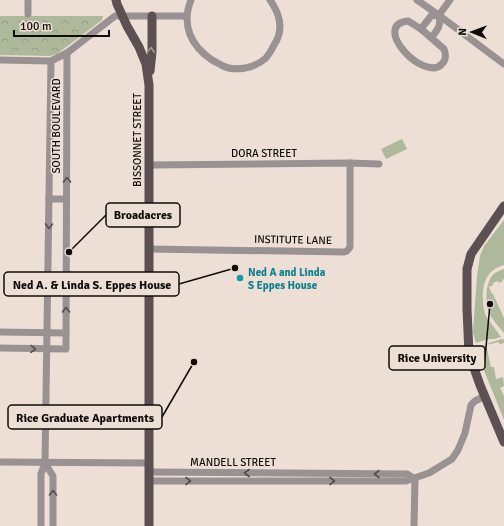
<svg xmlns="http://www.w3.org/2000/svg" width="504" height="526" font-family="Signika,sans-serif">
<defs>
<pattern id="park-crowns" width="20" height="18" patternUnits="userSpaceOnUse"><rect width="20" height="18" fill="#aeb89a"/><path d="M2 6a3 3 0 1 1 6 0M12 15a3 3 0 1 1 6 0" fill="none" stroke="#959d83"/></pattern>
</defs>
<rect width="100%" height="100%" fill="#edded6"/>
<g fill="#aeb89a">
<polygon points="402,139 407,149 386,159 381,149"/>
<path d="M504,220V265C486,270 482,284 483,301C483,305 484,310 485,314C489,322 496,329 501,337L494,339H489L476,343L473,332L477,276L480,256L484,246Z"/>
<path d="M504,269V279L502,280L503,281L499,283L498,281L493,283V285L489,287L492,294H493L504,318V333C499,327 492,320 489,312C485,302 485,280 495,273C498,271 501,270 504,269Z"/>
<polygon points="502,339 504,340 504,343 499,344 499,342 486,345 491,367 494,367 496,379 503,377 504,386 500,388 504,396 504,420 479,358 477,348 492,342"/>
</g>
<polygon fill="url(#park-crowns)" points="0,16 103,16 102,20 57,54 50,56 0,55"/>
<g fill="none" stroke-linecap="round" stroke-linejoin="round">
<g stroke="#999192" stroke-width="7">
<path d="M191,0C181,25 191,46 212,60C216,62 219,64 223,66C236,72 255,68 266,58C269,54 272,50 274,45C284,30 280,14 270,0"/>
<path d="M417,0C447,20 475,43 504,64"/>
<polyline points="28,14 28,0"/>
<polyline points="439,15 450,0"/>
<path d="M408,21L421,29L444,49C446,54 446,60 442,64C424,83 370,25 408,21Z"/>
<polyline points="421,29 431,16 439,15"/>
<path d="M432,37C438,29 441,26 439,15"/>
<polyline points="0,60 51,61 67,53 115,16 186,16"/>
<polyline points="149,165 350,163 379,164"/>
<polyline points="49,199 66,199"/>
<polyline points="149,249 344,252 347,251 350,247 350,163"/>
<polyline points="0,332 66,333"/>
<polyline points="0,348 66,349 67,53"/>
<polyline points="0,462 149,463"/>
<polyline points="45,463 53,476 53,526"/>
<polyline points="149,472 407,474 415,479"/>
<polyline points="149,481 406,481 429,473 452,459 458,450 465,433 471,405 475,401 485,396"/>
<polyline points="41,526 41,474 45,463 51,61"/>
<polyline points="414,526 415,479"/>
</g>
<g stroke="#5d5052" stroke-width="9">
<polyline points="116,0 117,4 127,26 139,47 146,64 149,85 149,526"/>
<polyline points="150,71 152,52 152,16"/>
<polyline points="504,206 471,254 467,269 467,309 469,354 480,385 504,442"/>
</g>
</g>
<defs><path id="oneway-chevron" d="M-2-3.5L2.5 0L-2 3.5" fill="none" stroke-width="1.6" stroke-linecap="round" stroke-linejoin="round"/></defs>
<use stroke="#a59794" href="#oneway-chevron" transform="translate(151 50) rotate(-87)"/>
<g stroke="#544e4e">
<use href="#oneway-chevron" transform="translate(67 180) rotate(-90)"/>
<use href="#oneway-chevron" transform="translate(49 226) rotate(91)"/>
<use href="#oneway-chevron" transform="translate(66 310) rotate(-90)"/>
<use href="#oneway-chevron" transform="translate(33 349) rotate(1)"/>
<use href="#oneway-chevron" transform="translate(247 473) rotate(-180)"/>
<use href="#oneway-chevron" transform="translate(377 474) rotate(-180)"/>
<use href="#oneway-chevron" transform="translate(188 481)"/>
<use href="#oneway-chevron" transform="translate(332 481)"/>
<use href="#oneway-chevron" transform="translate(53 493) rotate(-90)"/>
</g>
<circle fill="#0f9aa8" stroke="#edded6" stroke-width="1.5" cx="240" cy="278" r="4"/>
<g text-anchor="middle" dominant-baseline="central" stroke-width="3" stroke-linejoin="round" paint-order="stroke">
<g font-size="11" fill="#100c09" stroke="#edded6">
<text transform="translate(56 126) rotate(-90)">SOUTH BOULEVARD</text>
<text transform="translate(137 140) rotate(-90)">BISSONNET STREET</text>
<text x="264" y="153">DORA STREET</text>
<text transform="translate(293 240) rotate(1)">INSTITUTE LANE</text>
<text x="233" y="462">MANDELL STREET</text>
</g>
<g font-size="11" font-weight="bold" fill="#0d838f" stroke="#edded6" text-anchor="start">
<text x="248" y="272">Ned A and Linda<tspan x="248" dy="13">S Eppes House</tspan></text>
</g>
</g>
<path fill="none" stroke="#100c09" stroke-width="1.5" d="M69 252L106 215M235 268L179 284M490 304L485 358M194 362L162 417"/>
<g fill="#100c09" stroke="#edded6" stroke-width="1.5">
<circle cx="69" cy="252" r="4"/>
<circle cx="235" cy="268" r="4"/>
<circle cx="490" cy="304" r="4"/>
<circle cx="194" cy="362" r="4"/>
</g>
<g fill="#edded6" stroke="#100c09" stroke-width="1.5">
<rect x="106" y="203" width="74" height="24" rx="4"/>
<rect x="4" y="272" width="175" height="24" rx="4"/>
<rect x="389" y="346" width="96" height="24" rx="4"/>
<rect x="8" y="405" width="154" height="24" rx="4"/>
</g>
<g font-size="12" text-anchor="middle" font-weight="bold" fill="#100c09">
<text x="143" y="219">Broadacres</text>
<text x="92" y="289">Ned A. &amp; Linda S. Eppes House</text>
<text x="437" y="362">Rice University</text>
<text x="85" y="422">Rice Graduate Apartments</text>
</g>
<g transform="translate(472 32) rotate(271)" stroke="#edded6" stroke-width="3" paint-order="stroke">
<path d="M0-3L7 15L0 10L-7 15Z" fill="#100c09"/>
<text y="-6" font-size="11" font-weight="bold" text-anchor="middle" fill="#100c09">N</text>
</g>
<path d="M14 30v6h95v-6" fill="none" stroke="#100c09" stroke-width="2"/>
<text x="20" y="30" font-size="12" fill="#100c09" stroke="#edded6" stroke-width="3" paint-order="stroke">100 m</text>
</svg>
